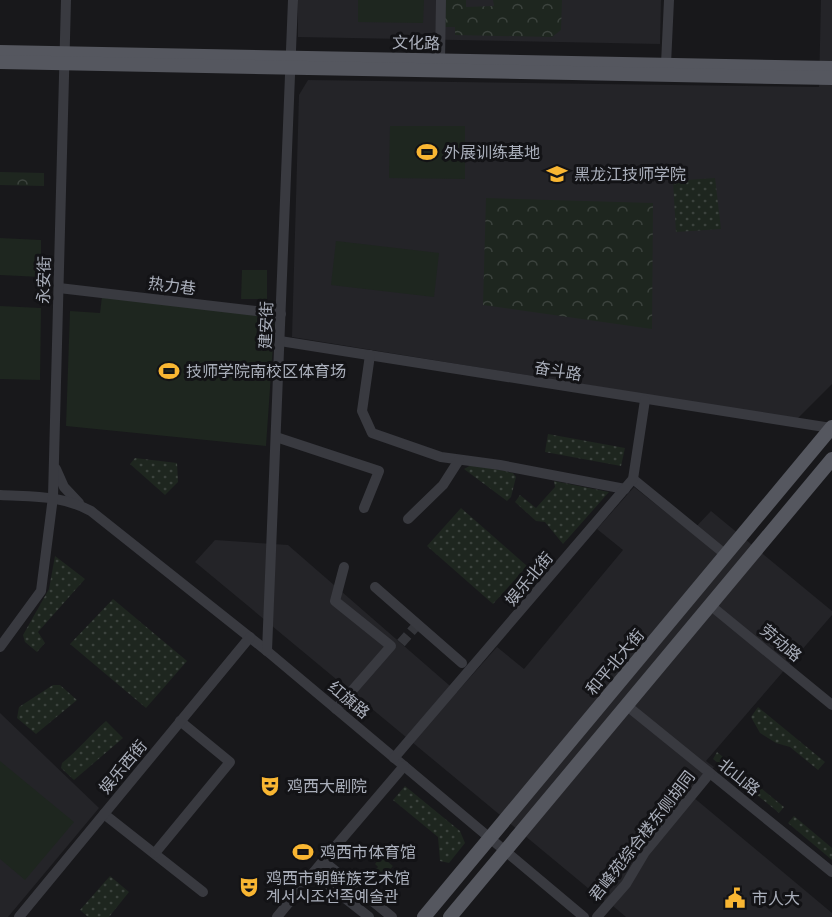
<svg xmlns="http://www.w3.org/2000/svg" width="832" height="917" font-family="Jost,'Noto Sans SC','Noto Sans KR',sans-serif">
<defs>
<pattern id="grass-dots" width="8" height="8" patternUnits="userSpaceOnUse" patternTransform="scale(1.5)"><rect width="8" height="8" fill="#1e261f"/><path d="M2 2h.1M6 6h.1" fill="none" stroke="#3c433e" stroke-width="1.8" stroke-linecap="round"/></pattern>
<pattern id="forest-crowns" width="20" height="18" patternUnits="userSpaceOnUse" patternTransform="scale(1.5)"><rect width="20" height="18" fill="#1e261f"/><path d="M2 6a3 3 0 1 1 6 0M12 15a3 3 0 1 1 6 0" fill="none" stroke="#3c433e"/></pattern>
</defs>
<rect width="100%" height="100%" fill="#18181b"/>
<g fill="#242428">
<polygon points="298,0 661,0 660,44 298,37"/>
<polygon points="821,0 832,0 832,384 797,419 292,337 299,95 308,80 819,87"/>
<polygon points="634,487 691,532 711,511 832,611 832,615 706,761 714,767 643,850 625,881 606,903 195,562 215,540 288,545 457,692 497,647 524,669 623,550 597,529"/>
<polygon points="0,713 99,808 8,917 0,917"/>
<polygon points="693,797 832,913 832,917 626,917 613,906 644,858"/>
</g>
<g fill="url(#grass-dots)">
<polygon points="715,178 721,229 676,232 673,181"/>
<polygon points="548,434 625,448 621,466 545,452"/>
<polygon points="135,458 177,463 178,482 165,495 130,464"/>
<polygon points="473,464 513,473 516,477 511,497 507,501 464,469"/>
<polygon points="554,481 609,492 563,544 545,522 536,521 515,502 520,495 536,508 555,487"/>
<polygon points="461,508 527,566 493,604 427,546"/>
<polygon points="55,556 85,579 38,632 45,643 37,652 25,642 23,635 49,589"/>
<polygon points="113,599 187,661 146,708 70,644"/>
<polygon points="53,685 60,685 77,700 36,734 17,718 19,707"/>
<polygon points="758,707 825,762 818,770 790,747 776,743 760,733 751,717"/>
<path d="M106,721L123,738L74,780L61,768L62,763C78,750 90,735 106,721Z"/>
<polygon points="717,752 784,807 779,813 713,759"/>
<polygon points="405,786 460,831 465,843 449,863 440,861 438,837 393,800"/>
<polygon points="794,816 832,848 832,860 788,823"/>
<polygon points="110,876 129,892 109,917 88,917 80,910"/>
</g>
<g fill="url(#forest-crowns)">
<polygon points="445,0 466,0 466,7 494,6 493,0 562,0 561,30 552,37 455,35 455,27 445,27"/>
<polygon points="0,172 44,173 44,186 0,185"/>
<polygon points="486,198 653,203 652,329 483,305"/>
</g>
<g fill="#1e261f">
<polygon points="358,0 424,0 423,23 358,22"/>
<polygon points="390,126 465,126 465,179 389,178"/>
<polygon points="0,238 41,240 41,277 0,275"/>
<polygon points="336,241 439,253 434,297 331,285"/>
<polygon points="242,270 267,270 267,299 241,299"/>
<polygon points="102,296 275,316 266,446 66,426 70,311 100,313"/>
<polygon points="0,306 41,308 40,380 0,379"/>
<polygon points="0,761 74,822 25,880 0,859"/>
<polygon points="381,856 393,866 373,889 365,882 378,867 375,864"/>
</g>
<g fill="none" stroke-linecap="round" stroke-linejoin="round">
<polyline stroke="#35363b" stroke-width="10" stroke-dasharray="10 5" stroke-linecap="butt" points="401,643 417,625"/>
<g stroke="#393a40" stroke-width="10">
<polyline points="440,60 441,0"/>
<polyline points="666,64 669,0"/>
<polyline points="59,288 281,314"/>
<polyline points="280,341 831,428"/>
<polyline points="370,355 362,411 372,433 441,457 500,465 625,489"/>
<polyline points="276,437 379,471 364,508"/>
<polyline points="56,469 64,487 79,503"/>
<polyline points="633,479 726,555"/>
<path d="M0,495C33,497 62,495 91,511L267,651L584,917"/>
<polyline points="408,519 443,485 459,460"/>
<polyline points="375,587 462,663"/>
<polyline points="710,605 832,705"/>
<polyline points="0,647 41,591 53,497 66,0"/>
<polyline points="267,651 293,0"/>
<polyline points="626,705 832,872"/>
<polyline points="336,709 391,646 335,601 344,567"/>
<polyline points="394,758 633,479 645,400"/>
<polyline points="104,814 203,892"/>
<polyline points="155,853 230,762 180,721"/>
<polyline points="313,873 369,917"/>
<polyline points="19,917 250,637"/>
<polyline points="277,917 323,861"/>
<polyline points="392,917 323,861 404,766"/>
<polyline points="597,917 626,884 645,852 710,773"/>
</g>
<g stroke="#55575f" stroke-width="14">
<polyline points="0,52 832,68"/>
<polyline points="0,62 832,78"/>
<polyline points="424,917 832,427"/>
<polyline points="450,917 832,459"/>
</g>
</g>
<defs>
<g id="stadium-bare" transform="scale(1.62)"><path d="M0-5a6.5 5 0 1 0 0 10a6.5 5 0 1 0 0-10ZM-3.5-1.8h7v3.6h-7Z" fill="#f9b632" stroke="#131316" stroke-width="2.5" paint-order="stroke"/></g>
<g id="university-bare" transform="scale(1.62)"><path d="M0-5L7-2L0 1L-7-2ZM-4 1L0 2.5L4 1V4Q0 6-4 4Z" fill="#f9b632" stroke="#131316" stroke-width="2.5" paint-order="stroke"/></g>
<g id="theatre-bare" transform="scale(1.62)"><path d="M-5-5.5Q0-4 5-5.5V0Q5 5 0 6Q-5 5-5 0ZM-3.3-2.5H-1v1.5H-3.3ZM1-2.5H3.3v1.5H1ZM-2.8 1Q0 5.5 2.8 1Z" fill="#f9b632" stroke="#131316" stroke-width="2.5" paint-order="stroke"/></g>
<g id="civic-bare" transform="scale(1.62)"><path d="M-.6-6.5H3V-4.5H.6V-3L4-1V1h2V6H-6V1h2V-1L-.6-3ZM-1.2 2.5V6h2.4V2.5Z" fill="#f9b632" stroke="#131316" stroke-width="2.5" paint-order="stroke"/></g>
</defs>
<g fill-rule="evenodd">
<use href="#stadium-bare" x="427" y="152"/>
<use href="#university-bare" x="557" y="174"/>
<use href="#stadium-bare" x="169" y="371"/>
<use href="#theatre-bare" x="270" y="786"/>
<use href="#stadium-bare" x="303" y="852"/>
<use href="#theatre-bare" x="249" y="887"/>
<use href="#civic-bare" x="735" y="898"/>
</g>
<g text-anchor="middle" dominant-baseline="central" stroke-width="6" stroke-linejoin="round" paint-order="stroke">
<g font-size="16" fill="#aaafbb" stroke="#131316">
<text transform="translate(416 43) rotate(1)">文化路</text>
<text transform="translate(44 280) rotate(-89)">永安街</text>
<text transform="translate(172 286) rotate(7)">热力巷</text>
<text transform="translate(266 325) rotate(-88)">建安街</text>
<text transform="translate(558 371) rotate(9)">奋斗路</text>
<text transform="translate(529 579) rotate(-50)">娱乐北街</text>
<text transform="translate(781 643) rotate(40)">劳动路</text>
<text transform="translate(615 662) rotate(-50)">和平北大街</text>
<text transform="translate(349 700) rotate(40)">红旗路</text>
<text transform="translate(123 767) rotate(-50)">娱乐西街</text>
<text transform="translate(739 777) rotate(39)">北山路</text>
<text transform="translate(642 836) rotate(-52)">君峰苑综合楼东侧胡同</text>
</g>
<g font-size="16" fill="#aaafbb" stroke="#131316" text-anchor="start">
<text x="444" y="152">外展训练基地</text>
<text x="574" y="174">黑龙江技师学院</text>
<text x="186" y="371">技师学院南校区体育场</text>
<text x="287" y="786">鸡西大剧院</text>
<text x="320" y="852">鸡西市体育馆</text>
<text x="266" y="878">鸡西市朝鲜族艺术馆<tspan x="266" dy="18">계서시조선족예술관</tspan></text>
<text x="752" y="898">市人大</text>
</g>
</g>
</svg>
